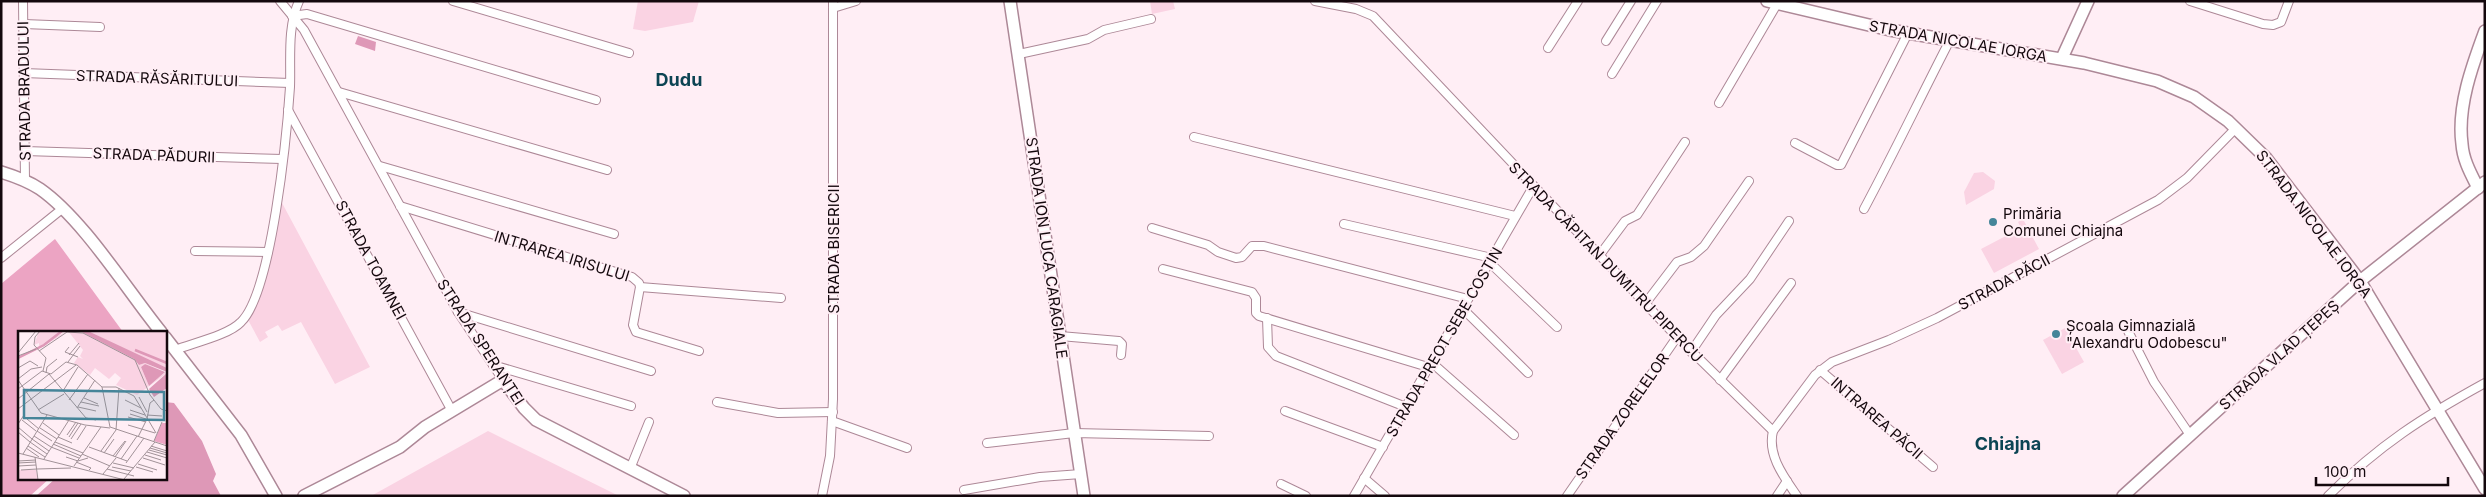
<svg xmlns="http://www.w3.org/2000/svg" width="2486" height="497" font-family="Inter,sans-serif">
<rect width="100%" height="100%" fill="#ffeef5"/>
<g fill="#fad3e3">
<polygon points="638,1 699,1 693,22 645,31 633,29"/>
<polygon points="1150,1 1173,1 1175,9 1152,14"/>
<polygon points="1983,172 1995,181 1994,189 1966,205 1964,192 1974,173"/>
<polygon points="281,201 370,367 335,384 301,322 282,331 278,325 265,332 268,337 260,342 247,318"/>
<polygon points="2023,219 2039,249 1994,273 1981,249 2021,228 2018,222"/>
<polygon points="2065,328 2084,362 2062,374 2043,340"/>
<polygon points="488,431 619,496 371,496"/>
</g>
<polygon fill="#eca4c3" points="55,239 123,332 19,332 19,478 50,478 30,496 1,496 1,284"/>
<g fill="#de98b7">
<polygon points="358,36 376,42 375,51 355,44"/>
<polygon points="165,402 174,403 202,441 216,474 213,481 221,496 36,496 56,478 165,478"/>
</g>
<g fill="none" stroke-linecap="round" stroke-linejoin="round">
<g stroke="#ad8897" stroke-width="10">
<g id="street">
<polyline points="23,1 25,181"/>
<polyline points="280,1 304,30 458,312 503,380"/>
<polyline points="453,1 629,53"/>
<polyline points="1315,1 1356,9 1373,16 1677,337 1773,431"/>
<polyline points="2190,1 2263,24 2273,25 2281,22 2289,1"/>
<polyline points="833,8 856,1"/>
<polyline points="292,16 307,14 596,100"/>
<polyline points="24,24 100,27"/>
<polyline points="1606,41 1631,1"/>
<polyline points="1548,48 1578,1"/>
<polyline points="1019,54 1088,39 1104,30 1151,19"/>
<polyline points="24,73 290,83"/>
<polyline points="1612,74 1657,1"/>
<polyline points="339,92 607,170"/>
<polyline points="1719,103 1777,4"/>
<polyline points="288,110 452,411"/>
<polyline points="1194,137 1515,216"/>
<polyline points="1795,143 1837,165 1841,165 1908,33"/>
<polyline points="25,151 282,159"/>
<polyline points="380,166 614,234"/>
<polyline points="400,206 632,277 639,283 640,287 633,325 636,332 699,351"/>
<path d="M1864,209C1894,153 1921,96 1950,40"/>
<polyline points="1344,224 1492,258"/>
<polyline points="1152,228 1208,245 1218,252 1236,258 1242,257 1252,246 1264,246 1468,299"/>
<polyline points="195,251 268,252"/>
<polyline points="1599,256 1625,221 1637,215 1685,142"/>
<polyline points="1,258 62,209"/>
<polyline points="1489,262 1557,327"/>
<polyline points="1163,269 1252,292 1256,298 1256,313 1259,316 1428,367"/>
<polyline points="640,287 781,298"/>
<polyline points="1645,304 1677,262 1691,257 1704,246 1749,181"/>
<polyline points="1462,308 1528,373"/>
<polyline points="458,312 651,371"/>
<polyline points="1267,318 1268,347 1276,356 1406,407"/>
<polyline points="2128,331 2154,382 2190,435"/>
<polyline points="1060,336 1119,341 1122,344 1121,355"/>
<path d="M175,350C193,343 229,335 241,322C272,292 287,133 290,87C291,59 287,27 299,1"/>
<polyline points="1691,352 1716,315 1750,279 1789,221"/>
<polyline points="1431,362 1514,435"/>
<polyline points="493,365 631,406"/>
<polyline points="1820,370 1933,467"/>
<polyline points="1720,380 1791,283"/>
<polyline points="717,402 778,413 833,412"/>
<polyline points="1285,411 1383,447"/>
<polyline points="832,421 907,448"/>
<polyline points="987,443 1074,433 1209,436"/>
<polyline points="630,469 649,422"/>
<polyline points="1364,478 1385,496"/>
<polyline points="1281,484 1306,496"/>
<polyline points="964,490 1040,477 1081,474"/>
<polyline points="822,496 830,456 833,399 833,1"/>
<polyline points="1354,496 1533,187"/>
<polyline points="1567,496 1677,337"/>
<polyline points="1777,496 1787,481"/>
<path d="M1797,496C1784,477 1767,455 1773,431L1815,375L1832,362L1889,340L1937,318L2158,200L2187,178L2236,128"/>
<path d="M2328,496C2379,445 2423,417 2485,383"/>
</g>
</g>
<g stroke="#ad8897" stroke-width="14">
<g id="secondary">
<polyline points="1010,1 1084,496"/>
<polyline points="1767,1 1890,30 2084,63 2157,81 2194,97 2228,121 2266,158 2360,281 2485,489"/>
<polyline points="2062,58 2088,1"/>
<path d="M1,172C14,176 28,181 40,189C83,219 127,290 161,332"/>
<path d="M2478,188C2471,174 2463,160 2462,144C2457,107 2472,66 2485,31"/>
<polyline points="165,337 241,435 276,496"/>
<polyline points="304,496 400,447 425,427 503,380 524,408 536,420 684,496"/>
<polyline points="2123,496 2360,281 2485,182"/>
</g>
</g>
<use href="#street" stroke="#fff" stroke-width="8"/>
<use href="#secondary" stroke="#fff" stroke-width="11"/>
</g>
<g fill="#458599" stroke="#ffeef5" stroke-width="2">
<circle cx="1993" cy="222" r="5"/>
<circle cx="2056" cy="334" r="5"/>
</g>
<g text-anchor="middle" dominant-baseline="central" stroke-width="4" stroke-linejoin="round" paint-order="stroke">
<g font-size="15" fill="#14080d" stroke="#ffeef5">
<text transform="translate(1958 41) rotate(10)">STRADA NICOLAE IORGA</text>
<text transform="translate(157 78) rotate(2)">STRADA RĂSĂRITULUI</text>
<text transform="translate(24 91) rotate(-91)">STRADA BRADULUI</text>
<text transform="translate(154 155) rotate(2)">STRADA PĂDURII</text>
<text transform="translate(2314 224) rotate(53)">STRADA NICOLAE IORGA</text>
<text transform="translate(1047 248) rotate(82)">STRADA ION LUCA CARAGIALE</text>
<text transform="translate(833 249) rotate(-90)">STRADA BISERICII</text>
<text transform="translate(562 256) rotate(17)">INTRAREA IRISULUI</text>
<text transform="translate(371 260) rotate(62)">STRADA TOAMNEI</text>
<text transform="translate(1606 262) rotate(46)">STRADA CĂPITAN DUMITRU PIPERCU</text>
<text transform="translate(2004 282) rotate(-28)">STRADA PĂCII</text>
<text transform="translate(481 342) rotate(57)">STRADA SPERANȚEI</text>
<text transform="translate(1444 342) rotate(-60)">STRADA PREOT SEBE COSTIN</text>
<text transform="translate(2279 355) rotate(-42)">STRADA VLAD ȚEPEȘ</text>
<text transform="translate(1622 416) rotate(-55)">STRADA ZORELELOR</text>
<text transform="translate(1877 418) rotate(41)">INTRAREA PĂCII</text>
</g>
<g font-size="15" fill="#14080d" stroke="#ffeef5" text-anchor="start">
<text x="2003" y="213">Primăria<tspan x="2003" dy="17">Comunei Chiajna</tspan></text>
<text x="2066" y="325">Școala Gimnazială<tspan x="2066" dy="17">"Alexandru Odobescu"</tspan></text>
</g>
<g font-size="18" font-weight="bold" fill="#0c4453" stroke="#ffeef5">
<text x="679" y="79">Dudu</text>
<text x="2008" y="443">Chiajna</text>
</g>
</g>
<g transform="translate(18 331)">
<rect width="149" height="149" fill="#ffeef5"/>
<path d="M21,0H42L35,7L50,0L21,18V12L16,14ZM50,0L67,2L116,28L121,34L127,32L149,42L119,64L98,54L103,47L97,42L91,48L77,37L72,44L56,32L60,26L65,28L62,25L65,19ZM127,33L147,41L131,55L123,36ZM70,0H149V37L127,28ZM0,139H18L20,149H0Z" fill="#fad3e3" fill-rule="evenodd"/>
<path d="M144,92H149V114L136,110Z" fill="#eca4c3"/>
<path d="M62,0H70L149,37V41L127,32L121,34L116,28ZM127,33L147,41L131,55L123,36ZM149,42V57L136,66L131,58Z" fill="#de98b7"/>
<path fill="none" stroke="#de98b7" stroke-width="2.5" d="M117,19L149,32M0,27L26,14L44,0"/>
<path fill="none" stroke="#a19298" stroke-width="1" d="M22,0L17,6L16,14L28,27L25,40M51,16L47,21L60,26M21,20L49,1L65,2L117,29L132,64L143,78L149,80M0,22L18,0M51,24L61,12M0,25L18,18M50,31L62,15M0,37L12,30L20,35M28,42L29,36L39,28M0,48L13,38L24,36M0,49L23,82L67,94L92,97M84,56H98L116,65L138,102M0,58L24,40L33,43L48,31L59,34L84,56L92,96L149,115M45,60L60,36M121,66L129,81M66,67L80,73M0,68L31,43L68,87L78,89M51,69L70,43M107,69L123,77M63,71L81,75M60,76L78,80M59,77L77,49M0,78L58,34M20,79L46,63M112,79L127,84M112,83L128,88M129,84L144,85M110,86L128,91M9,88L21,98M4,89L18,100M25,92L41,104M0,93L6,84V76M110,94L137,102M0,96L14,108M22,97L39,108M19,100L34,110M0,101L12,111M49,104L58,91M16,105L33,116L61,127M40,106L54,112M51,106L60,92M120,106L129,88L132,72L136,69M14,108L31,120M53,108L63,93M59,109L68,95M136,110L144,91M12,111L29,123M37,111L65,122M35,113L63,125M10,115L27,126M133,115L149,120M71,116L109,130M8,117L21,126M132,117L149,122M131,119L149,124M83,120L98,99L101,57M129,121L149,127M0,122L107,149M86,122L96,108M5,123L29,84M64,123L92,135M127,124L143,129M95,125L107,110M17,126L20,149M48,126L60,130L70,127M97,126L108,110M125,127L147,134M26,128L51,89M103,128L119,105M0,130L18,129M58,131L73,137L71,139M0,132L18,131M95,132L116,137M108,132L126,107M120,133L139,139M0,135L18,134M56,135L83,96M94,136L113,140M118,136L135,141M19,138L53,137M89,138L116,145M3,139L19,138M85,143L98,127M106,148L137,111"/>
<path fill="#458599" fill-opacity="0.15" stroke="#458599" stroke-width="2.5" d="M6,59L146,61V89L6,87Z"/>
<rect width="149" height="149" fill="none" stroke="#14080d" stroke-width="2.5"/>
</g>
<rect width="2486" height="497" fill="none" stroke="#14080d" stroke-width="5"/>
<path d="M2316 477v8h132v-8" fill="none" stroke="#14080d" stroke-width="2.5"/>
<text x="2324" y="477" font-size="15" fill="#14080d" stroke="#ffeef5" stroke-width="4" paint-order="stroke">100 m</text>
</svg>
